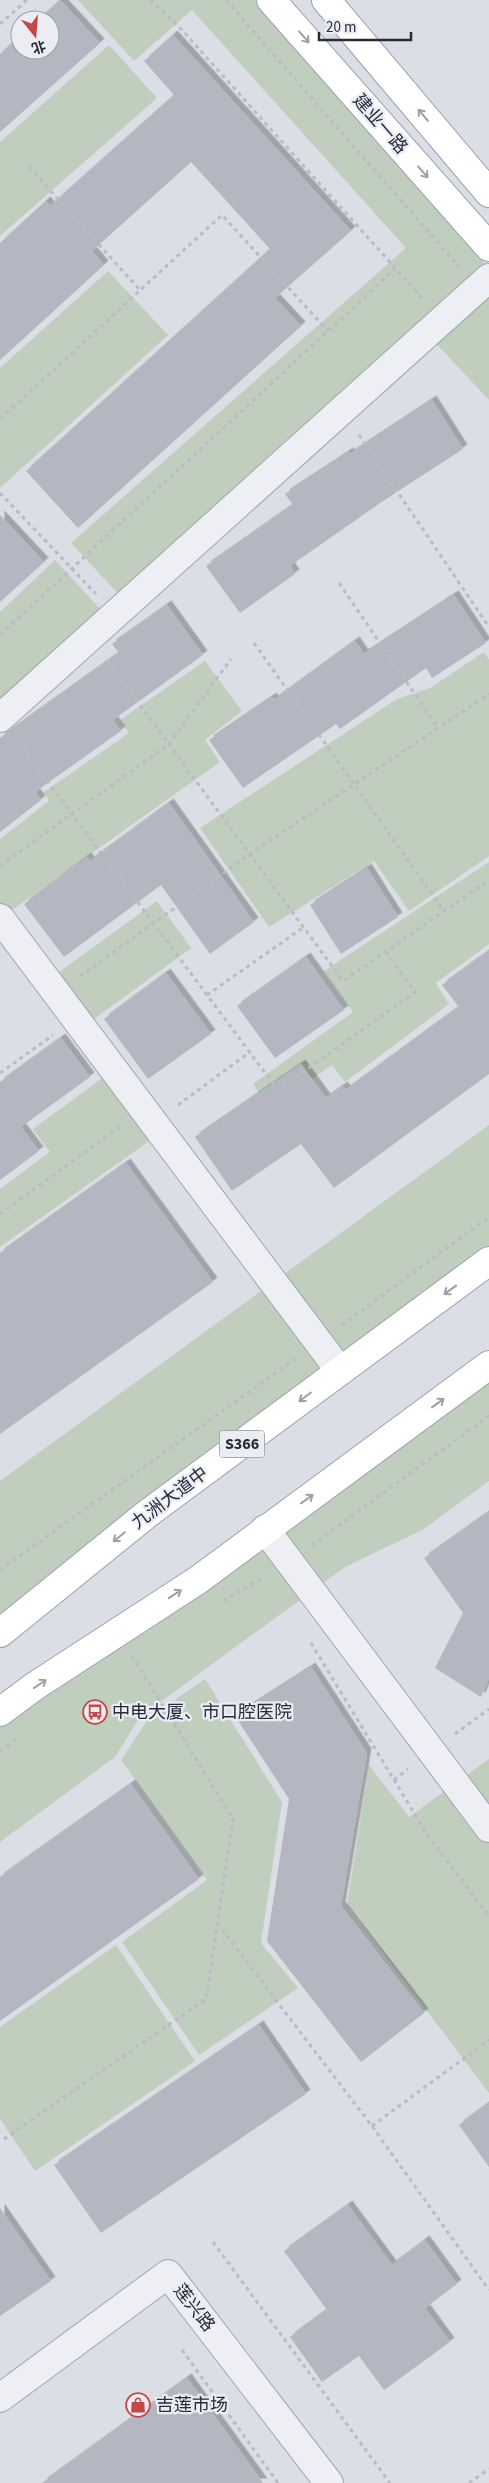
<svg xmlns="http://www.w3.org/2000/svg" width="489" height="2483" font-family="'Source Sans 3','Noto Sans SC',sans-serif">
<defs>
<filter id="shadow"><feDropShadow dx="4.5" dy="-4.5" stdDeviation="0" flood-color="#0004"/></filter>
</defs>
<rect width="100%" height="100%" fill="#dcdee5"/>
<g fill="#bfcebd">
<polygon points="78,0 255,0 487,266 122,598 71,543 406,248 192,10 134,61"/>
<polygon points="109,45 157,98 0,236 0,142"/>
<polygon points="108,271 168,335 0,488 0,368"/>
<polygon points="489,286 489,400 430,337"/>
<polygon points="55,560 102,611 0,706 0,612"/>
<polygon points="484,652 489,660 489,856 409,911 374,861 269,927 200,828 397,699 430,688"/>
<polygon points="205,661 242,711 205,740 220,762 5,915 0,908 0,839 49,801 44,792 129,733 120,720"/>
<polygon points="489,862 489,944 436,983 449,1004 345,1082 332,1065 270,1108 253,1084 353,1012 324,971"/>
<polygon points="157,901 191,948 90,1022 55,975"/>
<polygon points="105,1076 152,1139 0,1247 0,1189 50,1152 33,1129"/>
<polygon points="489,1125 489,1260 231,1450 0,1614 0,1481"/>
<polygon points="489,1353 489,1481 424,1529 345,1567 140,1717 115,1757 0,1842 0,1714"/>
<polygon points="205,1679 282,1802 261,1943 298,1988 199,2055 122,1942 207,1880 121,1760 148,1719"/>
<polygon points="489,1759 489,2093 347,1905 369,1765 409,1817"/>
<polygon points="116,1945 195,2061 35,2171 0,2119 0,2027"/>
</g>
<g fill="#b4b7c1" filter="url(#shadow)">
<polygon points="60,0 100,43 0,132 0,54 20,36 20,50 50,50 50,20 38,20"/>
<polygon points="173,35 351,231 275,298 301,326 78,528 26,471 270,249 191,162 92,251 104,265 0,360 0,243 46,201 50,206 174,95 144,61"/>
<polygon points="432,400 463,449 383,501 290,566 295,574 240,613 206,566 293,505 285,494 349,452 350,454"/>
<polygon points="0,515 44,562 0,602"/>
<polygon points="454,595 486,643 432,678 426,668 340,729 336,724 243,788 209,740 272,697 274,700 355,641 364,654"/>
<polygon points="167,605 203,655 113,720 121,731 35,792 41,800 0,832 0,738 119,653 112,644"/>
<polygon points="169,803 254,922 210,954 161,885 64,957 24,904 87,857 90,861"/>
<polygon points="367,868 398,917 341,954 310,905"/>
<polygon points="489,951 489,1074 334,1188 301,1144 232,1191 195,1137 301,1064 326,1098 343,1086 346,1090 459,1007 442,985"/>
<polygon points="306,957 344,1010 275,1058 237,1006"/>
<polygon points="166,973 211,1034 148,1079 104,1019"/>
<polygon points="61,1038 90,1077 21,1127 39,1151 0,1180 0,1082"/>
<polygon points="126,1163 213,1282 0,1434 0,1253"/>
<polygon points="489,1512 489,1678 481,1697 435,1668 463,1613 424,1558"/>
<polygon points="311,1667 367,1753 341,1906 424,2013 361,2062 267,1941 289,1799 235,1716"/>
<polygon points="131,1784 199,1879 0,2021 0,1877"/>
<polygon points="259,2025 306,2094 101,2233 54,2165"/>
<polygon points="489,2103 489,2167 459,2125"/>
<polygon points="348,2205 392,2265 425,2240 457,2284 425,2308 450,2342 384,2390 359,2356 322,2382 290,2337 327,2310 284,2251"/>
<polygon points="0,2208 51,2281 0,2316"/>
<polygon points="187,2378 263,2483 42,2483"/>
</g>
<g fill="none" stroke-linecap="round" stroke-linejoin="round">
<g stroke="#a2a5ae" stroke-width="30">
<g id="minor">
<polyline points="0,718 489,278"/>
<polyline points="0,918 340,1371"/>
<polyline points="265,1529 489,1828"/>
<polyline points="0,2398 168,2274 329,2483"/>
</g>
</g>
<g stroke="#9ca1b0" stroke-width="30">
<g id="major">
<polyline points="271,0 489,247"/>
<polyline points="326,0 489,193"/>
<polyline points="0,1633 147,1514 489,1261"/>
<polyline points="0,1712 35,1686 198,1580 489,1365"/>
</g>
</g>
<g stroke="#babcc4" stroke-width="3" stroke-dasharray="4 4" stroke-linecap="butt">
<polyline points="150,0 182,30 423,299"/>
<polyline points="226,0 459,267"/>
<polyline points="0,24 27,0"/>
<polyline points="29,167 140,290"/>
<polyline points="0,419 222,215 328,331"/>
<polyline points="359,435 489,627"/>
<polyline points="0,493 96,594"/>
<polyline points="339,583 438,728"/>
<polyline points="0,635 395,269"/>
<polyline points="254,643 444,911"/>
<polyline points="107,660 343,981 489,880"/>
<polyline points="18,742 278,1090 415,992 386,952"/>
<polyline points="0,866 169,744 231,659"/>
<polyline points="80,976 250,854 489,694"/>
<polyline points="207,995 304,927"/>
<polyline points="0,1073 53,1035"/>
<polyline points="178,1105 250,1052"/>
<polyline points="0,1214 121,1126"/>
<polyline points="342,1325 489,1217"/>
<polyline points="312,1545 489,1416"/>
<polyline points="0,1570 295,1359"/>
<polyline points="223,1601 265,1576"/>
<polyline points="311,1643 428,1836 489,1916"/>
<polyline points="455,1734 489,1709"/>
<polyline points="0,1751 18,1738"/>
<polyline points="394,1780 408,1769"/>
<polyline points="217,1923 372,2126 489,2290"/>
<polyline points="372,2126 489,2040"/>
<polyline points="4,2139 206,1999 233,1819 132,1656"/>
<polyline points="213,2242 390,2483"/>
<polyline points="182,2350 278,2483"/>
<polyline points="469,2483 489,2469"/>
</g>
<use href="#minor" stroke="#eeeff4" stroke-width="28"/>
<use href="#major" stroke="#fff" stroke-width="28"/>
</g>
<defs><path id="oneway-shaft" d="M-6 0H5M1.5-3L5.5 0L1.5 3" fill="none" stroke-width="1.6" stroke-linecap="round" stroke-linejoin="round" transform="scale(1.25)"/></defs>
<g stroke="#9ea0a6">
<use href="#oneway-shaft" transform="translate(304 37) rotate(49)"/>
<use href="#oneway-shaft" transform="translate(423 115) rotate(-130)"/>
<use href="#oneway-shaft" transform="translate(423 172) rotate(49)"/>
<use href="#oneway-shaft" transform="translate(450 1290) rotate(144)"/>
<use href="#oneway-shaft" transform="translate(305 1397) rotate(143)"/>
<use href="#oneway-shaft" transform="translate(438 1403) rotate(-36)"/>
<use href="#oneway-shaft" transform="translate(307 1499) rotate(-36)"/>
<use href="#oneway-shaft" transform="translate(119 1537) rotate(141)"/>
<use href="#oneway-shaft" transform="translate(175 1594) rotate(-33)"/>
<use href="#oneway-shaft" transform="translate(40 1684) rotate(-34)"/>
</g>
<defs>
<g id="bus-ring" transform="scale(1.25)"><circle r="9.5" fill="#ebedf3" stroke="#c44847" stroke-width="1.5"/><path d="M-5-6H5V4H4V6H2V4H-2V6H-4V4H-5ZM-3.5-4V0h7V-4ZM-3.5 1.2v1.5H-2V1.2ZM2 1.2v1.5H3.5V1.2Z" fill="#c44847"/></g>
<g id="shop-ring" transform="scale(1.25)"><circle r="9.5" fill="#ebedf3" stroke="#c44847" stroke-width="1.5"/><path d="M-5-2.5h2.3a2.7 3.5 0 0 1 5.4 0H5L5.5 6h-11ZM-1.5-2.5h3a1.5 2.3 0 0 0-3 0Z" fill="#c44847"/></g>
</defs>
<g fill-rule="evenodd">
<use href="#bus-ring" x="95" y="1712"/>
<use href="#shop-ring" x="138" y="2405"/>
</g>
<g text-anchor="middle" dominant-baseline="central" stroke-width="4.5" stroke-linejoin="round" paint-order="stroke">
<rect fill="#ebedf3" stroke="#626572" stroke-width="1" x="219.5" y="1430.5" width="45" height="27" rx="4"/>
<g font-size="16" font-weight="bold" fill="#272b3a">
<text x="242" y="1444">S366</text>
</g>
<g font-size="18" fill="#272b3a" stroke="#ebedf3">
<text transform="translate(380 124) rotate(49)">建业一路</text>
<text transform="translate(170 1498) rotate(-37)">九洲大道中</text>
<text transform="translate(194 2308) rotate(52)">莲兴路</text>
</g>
<g font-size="18" fill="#272b3a" stroke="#ebedf3" text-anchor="start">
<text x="112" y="1712">中电大厦、市口腔医院</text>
<text x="156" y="2405">吉莲市场</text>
</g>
</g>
<g transform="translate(35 35) rotate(163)"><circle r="24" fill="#ebedf3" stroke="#9d9fa9"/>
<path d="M0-4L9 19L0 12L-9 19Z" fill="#c44847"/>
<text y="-8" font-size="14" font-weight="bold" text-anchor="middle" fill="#272b3a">北</text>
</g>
<path d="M319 32v8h92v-8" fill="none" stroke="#272b3a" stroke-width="2.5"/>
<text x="326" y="32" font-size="15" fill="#272b3a" stroke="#ebedf3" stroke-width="4" paint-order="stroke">20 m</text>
</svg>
